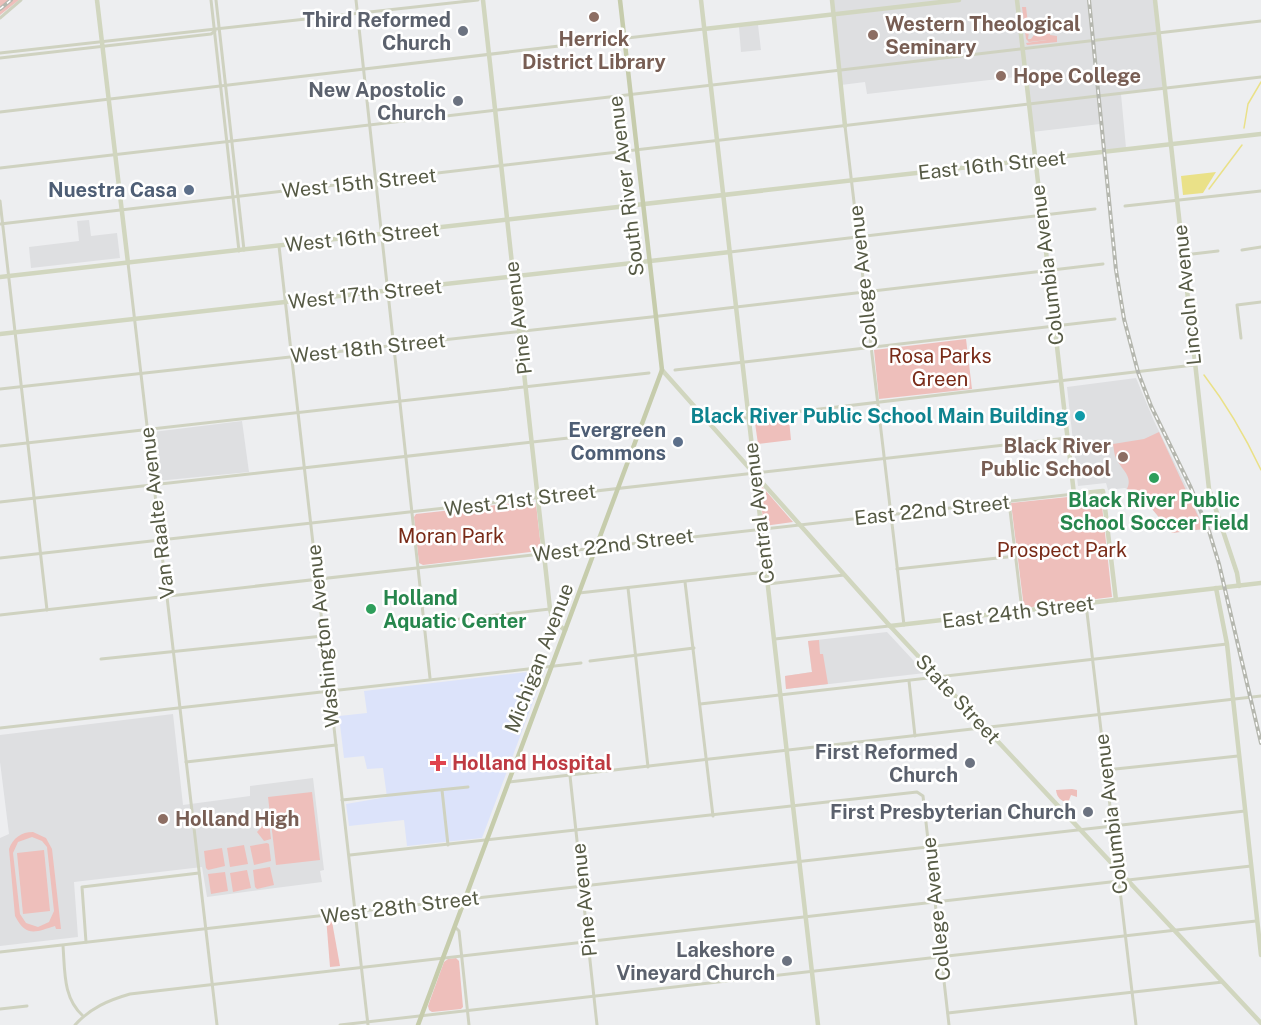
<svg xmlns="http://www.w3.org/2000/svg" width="1261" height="1025" font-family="'Public Sans',sans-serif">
<rect width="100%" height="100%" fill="#edeef0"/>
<g fill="#dedfe1">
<polygon points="832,0 1154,0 1163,89 1121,94 1126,148 1103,151 1100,124 1032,132 1025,76 867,94 865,82 841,85"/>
<polygon points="758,25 761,50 741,52 739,27"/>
<polygon points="89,220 91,236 117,233 120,258 31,268 29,247 79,241 77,221"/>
<polygon points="1136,378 1154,421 1189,492 1204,529 1172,533 1143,498 1125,488 1108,490 1106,483 1078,486 1067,387"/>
<polygon points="242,421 249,472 157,481 151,437 153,432"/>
<polygon points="887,632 925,673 786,689 785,676 812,672 808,641"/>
<polygon points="173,714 183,805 250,796 250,786 313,778 324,870 320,871 322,882 207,897 202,867 74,882 78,937 0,946 0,838 9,834 0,762 0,735"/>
</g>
<polygon fill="#dce3fa" points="545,670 482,838 407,846 404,820 349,826 346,804 387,797 383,768 367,769 364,756 344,758 339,716 367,713 364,691"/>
<g fill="#eebfbb" fill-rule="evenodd">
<polygon points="0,0 19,0 0,15"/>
<polygon points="1022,7 1026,7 1029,32 1028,39 1031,39 1034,35 1050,33 1050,35 1057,36 1057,42 1027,45 1026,43 1047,40 1029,42 1026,39"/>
<polygon points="966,339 972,389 879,399 874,350"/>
<polygon points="789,419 791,440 758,444 755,423"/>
<path d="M1159,432L1204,529L1172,533L1143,498L1127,489C1133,476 1122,470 1117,460C1114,455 1114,449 1113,444L1144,439Z"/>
<polygon points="758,482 793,522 764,526"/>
<polygon points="1096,494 1101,497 1112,597 1024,608 1011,503"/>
<polygon points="533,501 536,504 541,548 538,551 423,565 419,563 414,517 416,514"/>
<polygon points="819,640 820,654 823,654 828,684 786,689 785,676 812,672 808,641"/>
<path d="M1072,789L1077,790V797L1071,795L1068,803C1061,801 1057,798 1056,790Z"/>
<polygon points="312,792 320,860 276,865 268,797"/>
<polygon points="269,822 271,839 264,841 257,832 265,823"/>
<path d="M33,832L46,838L52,849L61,929H56L55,926C37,931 27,939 15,916L9,849C13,838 21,832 33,832ZM32,837L42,841L47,847L54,911L49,922L38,927L26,923L20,914L13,853L18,842Z"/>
<polygon points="267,843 269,844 271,861 254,865 250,846"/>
<polygon points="244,845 248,864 230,867 227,848"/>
<polygon points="222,848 225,866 208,870 206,868 204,851"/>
<polygon points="44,850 50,911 23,914 17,853"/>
<polygon points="270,867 274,885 257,889 255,887 253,870"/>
<polygon points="247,870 251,888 233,892 230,873"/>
<polygon points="225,872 228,891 211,894 208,874"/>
<polygon points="331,916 340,966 330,967 326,917"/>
<polygon points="448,959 456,958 459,961 463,1007 461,1009 432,1012 429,1010 428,1006 444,962"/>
</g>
<polygon fill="#eae188" points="1216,172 1203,193 1183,195 1181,176"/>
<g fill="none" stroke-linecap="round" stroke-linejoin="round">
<g stroke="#eae188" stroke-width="1.5">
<polyline points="1244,128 1248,104 1261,82"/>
<polyline points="1209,189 1242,145"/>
<path d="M1204,375C1227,405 1245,436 1261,470"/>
</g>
<g stroke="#cfd2c0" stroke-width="3">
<polyline points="211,0 239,251"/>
<polyline points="216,0 244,250"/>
<polyline points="356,0 430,678"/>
<polyline points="0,18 21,0"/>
<polyline points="0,53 478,0"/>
<polyline points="0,58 211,34 215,31"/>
<polyline points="0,112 704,29"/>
<polyline points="845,126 904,625"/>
<polyline points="0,168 1261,21"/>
<polyline points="0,201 47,610"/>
<polyline points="1125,206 1261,191"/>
<polyline points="0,224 1261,77"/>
<polyline points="279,246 368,1025"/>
<polyline points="1242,250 1261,247"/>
<polyline points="730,252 1095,209"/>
<polyline points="1184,255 1218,251"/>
<polyline points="128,263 217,1025"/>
<polyline points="1241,338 1237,305 1261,302"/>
<polyline points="675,370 1115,319"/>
<polyline points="0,389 651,317 1103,264"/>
<polyline points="710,422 1194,365"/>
<polyline points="0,446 649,373"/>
<polyline points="0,502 640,430"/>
<polyline points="1009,502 1022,610"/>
<polyline points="0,558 1067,438"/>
<polyline points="897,569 1016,556"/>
<polyline points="685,582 713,816"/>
<polyline points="768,584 844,575"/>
<polyline points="628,588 648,767"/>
<polyline points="579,593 767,572"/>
<polyline points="1086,604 1136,1025"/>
<polyline points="0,615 1074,494"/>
<polyline points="424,623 550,609"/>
<polyline points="775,639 889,626"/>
<polyline points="101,659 323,636"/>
<polyline points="590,661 694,648"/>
<polyline points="909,681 915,736"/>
<polyline points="700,704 1227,644"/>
<polyline points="0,728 581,663"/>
<polyline points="186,762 336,745"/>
<polyline points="1106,770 1238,756"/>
<polyline points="570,776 597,1025"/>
<polyline points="509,782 1261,696"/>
<polyline points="442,790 448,845"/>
<polyline points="342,800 468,787"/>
<polyline points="350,855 917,792 923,796 949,1025"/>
<polyline points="455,927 459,931 469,1025"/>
<polyline points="86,942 82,887 199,873"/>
<path d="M63,946C65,972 63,998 83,1016"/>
<polyline points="0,952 1245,811"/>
<polyline points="0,1009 27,1006"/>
<polyline points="948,1013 1223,982"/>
<path d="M75,1025C90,1008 109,1000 130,994L1251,866"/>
<polyline points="340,1025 1256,921"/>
</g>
<g stroke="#d1d6bf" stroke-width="4.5">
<polyline points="97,0 128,263"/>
<polyline points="483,0 550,609 553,621 565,630"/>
<polyline points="701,0 818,1025"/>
<polyline points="832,0 845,126"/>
<polyline points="1017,0 1074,494 1103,491 1116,600"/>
<polyline points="1155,0 1209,489 1237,573 1239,586"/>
<polyline points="704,29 959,0"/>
<polyline points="0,277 1261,134"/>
<polyline points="0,334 730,252"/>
<polyline points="662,370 890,626 1261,1023"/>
<polyline points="1216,588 1227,644 1261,955"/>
<polyline points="890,626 1261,583"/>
</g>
<polyline stroke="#c6ccac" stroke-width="4.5" points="418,1025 662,370 620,0"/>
<g stroke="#b5b7af" stroke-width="4">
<g id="rail">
<polyline points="1089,0 1116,270 1124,319 1138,372 1151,406 1191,488 1209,531 1219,564 1261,743"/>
<polyline points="0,9 11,0"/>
</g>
</g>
<use href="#rail" stroke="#fff" stroke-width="1.5" stroke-dasharray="4.5" stroke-linecap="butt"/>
</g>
<g fill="#8d6e63" stroke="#fff" stroke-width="2">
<circle cx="594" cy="17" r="6"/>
<circle cx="873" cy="35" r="6"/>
<circle cx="1001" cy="76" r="6"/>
<circle cx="1123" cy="457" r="6"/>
<circle cx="163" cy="819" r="6"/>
</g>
<g fill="#6b7280" stroke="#fff" stroke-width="2">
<circle cx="463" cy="31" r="6"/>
<circle cx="458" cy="101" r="6"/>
<circle cx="970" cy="763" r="6"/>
<circle cx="1088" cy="812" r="6"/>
<circle cx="787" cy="961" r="6"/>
</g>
<g fill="#5c6f8a" stroke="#fff" stroke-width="2">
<circle cx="189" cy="190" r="6"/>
<circle cx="678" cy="442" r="6"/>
</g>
<circle fill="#0f9aa8" stroke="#fff" stroke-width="2" cx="1080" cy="416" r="6"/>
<g fill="#2e9e5b" stroke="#fff" stroke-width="2">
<circle cx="1154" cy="478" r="6"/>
<circle cx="371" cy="609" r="6"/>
</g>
<path fill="#e0444e" stroke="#fff" stroke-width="2" d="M435 754h6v6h6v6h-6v6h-6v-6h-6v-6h6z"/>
<g text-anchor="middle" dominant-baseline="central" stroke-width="5" stroke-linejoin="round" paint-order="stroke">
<g font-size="20" font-weight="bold" fill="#5b616d" stroke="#fff" text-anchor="end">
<text x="451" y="20">Third Reformed<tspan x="451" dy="23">Church</tspan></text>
<text x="446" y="90">New Apostolic<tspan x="446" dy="23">Church</tspan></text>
<text x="958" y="752">First Reformed<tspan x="958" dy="23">Church</tspan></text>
<text x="1076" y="812">First Presbyterian Church</text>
<text x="775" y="950">Lakeshore<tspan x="775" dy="23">Vineyard Church</tspan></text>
</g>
<g font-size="20" font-weight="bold" fill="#785e54" stroke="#fff" text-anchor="start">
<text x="885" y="24">Western Theological<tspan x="885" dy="23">Seminary</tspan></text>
<text x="594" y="39" text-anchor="middle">Herrick<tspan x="594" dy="23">District Library</tspan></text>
<text x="1013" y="76">Hope College</text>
<text x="1111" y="446" text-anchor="end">Black River<tspan x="1111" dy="23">Public School</tspan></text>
<text x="175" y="819">Holland High</text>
</g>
<g font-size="20" fill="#565a45" stroke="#fff">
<text transform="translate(992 165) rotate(-6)">East 16th Street</text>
<text transform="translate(359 183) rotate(-6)">West 15th Street</text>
<text transform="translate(626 186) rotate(-97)">South River Avenue</text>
<text transform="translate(362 237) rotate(-6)">West 16th Street</text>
<text transform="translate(1047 265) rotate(-97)">Columbia Avenue</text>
<text transform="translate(863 277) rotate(-96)">College Avenue</text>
<text transform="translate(365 294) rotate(-6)">West 17th Street</text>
<text transform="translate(1187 295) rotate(-96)">Lincoln Avenue</text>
<text transform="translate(518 318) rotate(-97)">Pine Avenue</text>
<text transform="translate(368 348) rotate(-6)">West 18th Street</text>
<text transform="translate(520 500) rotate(-7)">West 21st Street</text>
<text transform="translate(932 510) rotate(-6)">East 22nd Street</text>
<text transform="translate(157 513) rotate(-97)">Van Raalte Avenue</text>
<text transform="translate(759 513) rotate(-97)">Central Avenue</text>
<text transform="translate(613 545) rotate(-7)">West 22nd Street</text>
<text transform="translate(1018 612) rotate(-7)">East 24th Street</text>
<text transform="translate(323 636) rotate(-96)">Washington Avenue</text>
<text transform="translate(539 658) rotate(-69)">Michigan Avenue</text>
<text transform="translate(958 699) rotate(47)">State Street</text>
<text transform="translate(1111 814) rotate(-97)">Columbia Avenue</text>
<text transform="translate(584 900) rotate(-96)">Pine Avenue</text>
<text transform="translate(400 907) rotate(-7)">West 28th Street</text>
<text transform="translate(936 909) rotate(-96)">College Avenue</text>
</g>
<g font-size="20" font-weight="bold" fill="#4e5e75" stroke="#fff" text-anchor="end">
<text x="177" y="190">Nuestra Casa</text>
<text x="666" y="430">Evergreen<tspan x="666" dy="23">Commons</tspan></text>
</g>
<g font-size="20" fill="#792b18" stroke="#fff">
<text x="940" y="356">Rosa Parks<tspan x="940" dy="23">Green</tspan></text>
<text x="451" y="536">Moran Park</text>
<text x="1062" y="550">Prospect Park</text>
</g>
<g font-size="20" font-weight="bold" fill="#0d838f" stroke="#fff" text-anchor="end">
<text x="1068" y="416">Black River Public School Main Building</text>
</g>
<g font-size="20" font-weight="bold" fill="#27864d" stroke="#fff">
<text x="1154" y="500">Black River Public<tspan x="1154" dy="23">School Soccer Field</tspan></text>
<text x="383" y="598" text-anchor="start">Holland<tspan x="383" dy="23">Aquatic Center</tspan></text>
</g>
<g font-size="20" font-weight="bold" fill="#be3a42" stroke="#fff" text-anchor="start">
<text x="452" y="763">Holland Hospital</text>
</g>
</g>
</svg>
